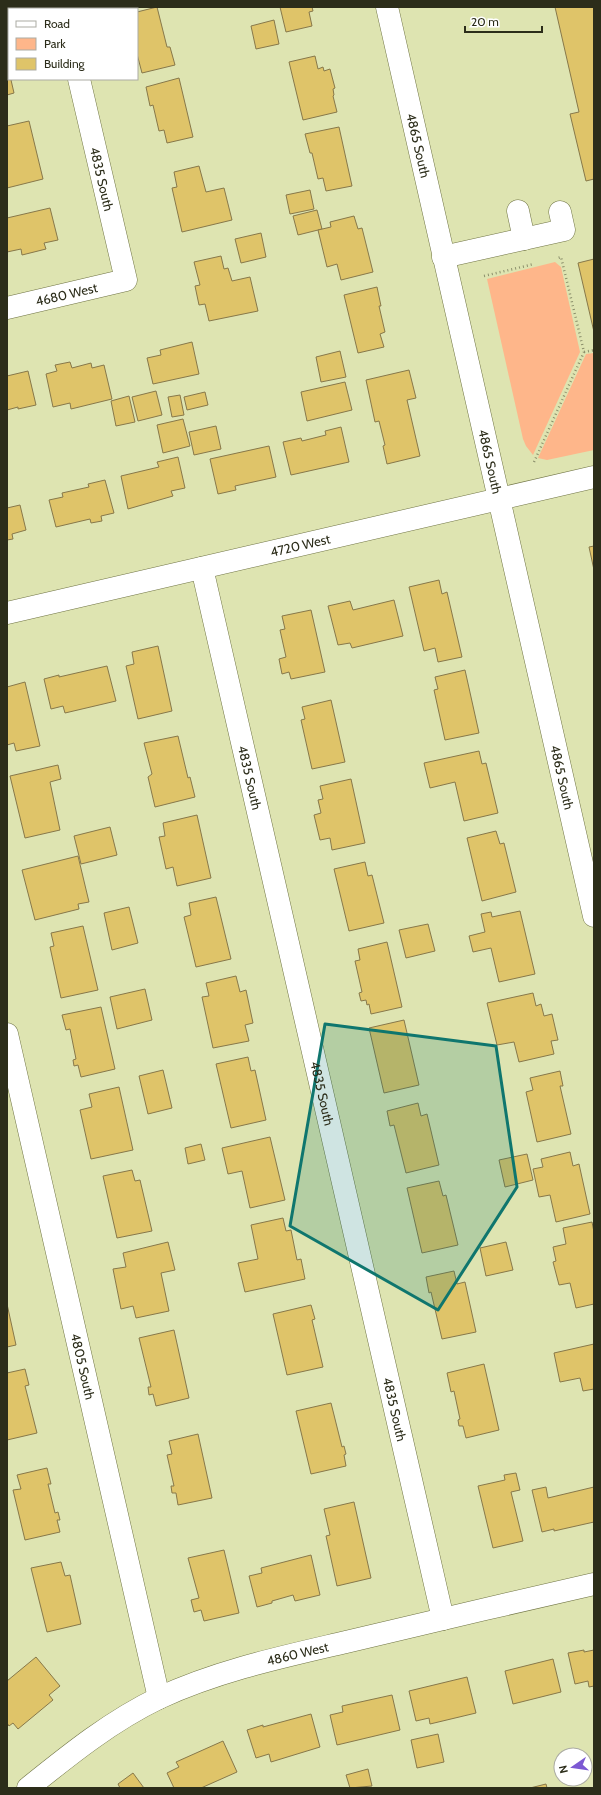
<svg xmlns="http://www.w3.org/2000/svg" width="601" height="1795" font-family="Cabin,sans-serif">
<rect width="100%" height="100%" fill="#dee4b1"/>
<g fill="#feb68a">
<polygon points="555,262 561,267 580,352 533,455 526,446 523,439 487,279"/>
<polygon points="594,353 594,450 547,460 538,458 586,354"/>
</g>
<g fill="#dfc469" stroke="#87784a">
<polygon points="157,7 167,47 170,47 175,65 142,73 137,54 137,12"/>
<polygon points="280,7 312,7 313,11 309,12 312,26 286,32"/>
<polygon points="555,7 594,7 594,179 586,181 570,114 579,112"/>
<polygon points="274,20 279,44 256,49 251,26"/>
<polygon points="7,35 9,41 9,79 15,79 11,80 14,93 7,95"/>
<polygon points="315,56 318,69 323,67 324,71 330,69 335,88 333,89 334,95 333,96 337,112 303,120 289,62"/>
<polygon points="179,78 193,137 167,143 164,130 159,131 153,105 150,106 146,87"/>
<polygon points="29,121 43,179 7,188 7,126"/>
<polygon points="339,127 352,186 326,191 323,178 318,179 312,153 310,153 305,134"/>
<polygon points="199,166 206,192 224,188 232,220 182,232 172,188 177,187 174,172"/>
<polygon points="310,190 314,209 290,214 286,195"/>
<polygon points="50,208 58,240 44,243 46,249 22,255 21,249 7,252 7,218"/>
<polygon points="317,210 322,229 298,235 293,216"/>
<polygon points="354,216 358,229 362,228 373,272 341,280 337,264 327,267 318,230 331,227 330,222"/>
<polygon points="261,233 266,257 241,263 235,239"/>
<polygon points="221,256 224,269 228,268 232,281 250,277 258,311 209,321 205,304 199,305 195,286 200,285 194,262"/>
<polygon points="594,259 594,332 578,263"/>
<polygon points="377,287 381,306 379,306 385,332 380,334 384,347 358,353 344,295"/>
<polygon points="192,342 199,374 153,384 147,358 161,355 160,350"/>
<polygon points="340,351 346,377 321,382 316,357"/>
<polygon points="70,362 72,368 91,363 92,368 104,365 112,399 71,409 70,403 53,407 46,374 57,371 55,365"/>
<polygon points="409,370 416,398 407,400 420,456 387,464 383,446 385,445 379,421 375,422 366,380"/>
<polygon points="28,371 36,405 18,409 18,407 7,410 7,376"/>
<polygon points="345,382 352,410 307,421 301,392"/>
<polygon points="156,391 162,415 138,421 132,397"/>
<polygon points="205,392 208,405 187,410 184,397"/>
<polygon points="180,395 184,415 172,417 168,397"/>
<polygon points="129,396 135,422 116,426 111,401"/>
<polygon points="183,419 190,446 163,453 157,425"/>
<polygon points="216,426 221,449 194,455 189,432"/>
<polygon points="341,427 349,462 291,475 283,442 301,438 302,441 326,435 325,431"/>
<polygon points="269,446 276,477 235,486 236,490 218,494 210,459"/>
<polygon points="178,457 185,488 171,491 173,496 128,509 121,476 159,467 157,462"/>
<polygon points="105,480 114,513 101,516 102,521 91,523 90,519 56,527 49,500 63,497 62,493 89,487 88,484"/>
<polygon points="20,505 26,530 12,534 13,539 7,540 7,508"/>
<polygon points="594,546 594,570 589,547"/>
<polygon points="439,580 442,594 447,592 462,657 438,662 435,648 424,651 409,587"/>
<polygon points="394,600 403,636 352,648 350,643 338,645 328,606 350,601 353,610"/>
<polygon points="311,610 325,672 291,679 289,672 282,674 279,659 286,657 280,630 285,629 282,616"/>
<polygon points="158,646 172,711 138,719 126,666 134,664 132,652"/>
<polygon points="107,666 116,701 65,713 63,706 51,709 44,679 59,675 59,677"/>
<polygon points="465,670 479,733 445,740 434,690 438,689 435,677"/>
<polygon points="25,682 40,746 16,751 14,743 7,745 7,687"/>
<polygon points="331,700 345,762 312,769 301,720 305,719 302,707"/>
<polygon points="178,736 188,778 190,777 195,797 155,807 148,777 152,774 144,743"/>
<polygon points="479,751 482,764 486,763 498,813 464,821 455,782 430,788 424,763"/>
<polygon points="58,765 61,779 50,782 60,830 25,838 10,776"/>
<polygon points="351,779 365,843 332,850 330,838 320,840 314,815 321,813 318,800 323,799 320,786"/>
<polygon points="197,815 211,878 177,886 173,867 166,869 159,837 165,836 163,823"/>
<polygon points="110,827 117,855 81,864 74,836"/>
<polygon points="496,831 500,844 504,843 516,892 482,901 467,838"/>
<polygon points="78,856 89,902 78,904 79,909 35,920 22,870"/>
<polygon points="365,862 368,876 372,875 384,923 349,931 334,869"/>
<polygon points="216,897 231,959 196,967 184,917 191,915 189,903"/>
<polygon points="129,907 138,943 112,950 104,913"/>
<polygon points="520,911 535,974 499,982 491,948 473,952 469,936 485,932 481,914 491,912 492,917"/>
<polygon points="428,924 435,951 406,958 399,930"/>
<polygon points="83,926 98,990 61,998 50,947 54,946 51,933"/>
<polygon points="387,942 402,1007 371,1014 369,1004 367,1005 366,1000 361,1001 359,993 362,992 355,961 360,960 358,949"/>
<polygon points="236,976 240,992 246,990 253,1023 245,1025 249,1041 213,1048 202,997 209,996 206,983"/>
<polygon points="145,989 152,1020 117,1029 110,997"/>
<polygon points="533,993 536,1006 541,1004 544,1016 552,1014 558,1040 551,1041 554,1054 519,1062 514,1042 497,1045 487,1003"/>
<polygon points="101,1007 115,1069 81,1077 78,1065 74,1066 73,1060 76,1059 70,1029 66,1030 62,1015"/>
<polygon points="404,1020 419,1085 384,1093 369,1028"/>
<polygon points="248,1057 251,1071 255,1070 266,1120 231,1128 216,1064"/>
<polygon points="163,1070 172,1108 148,1114 139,1076"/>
<polygon points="560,1071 563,1086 560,1086 571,1134 537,1142 526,1092 533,1090 530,1078"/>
<polygon points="119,1087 133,1150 91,1159 80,1110 92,1107 89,1094"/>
<polygon points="418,1103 421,1116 427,1114 439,1165 406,1173 394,1125 390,1126 387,1111"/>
<polygon points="270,1137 285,1200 250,1208 242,1171 228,1174 222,1148"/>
<polygon points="201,1144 205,1160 188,1164 185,1148"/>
<polygon points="570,1152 573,1166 579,1164 590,1214 556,1222 550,1195 539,1197 533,1169 543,1167 541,1159"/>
<polygon points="527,1154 533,1180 505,1187 499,1160"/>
<polygon points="132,1170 135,1181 140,1180 152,1231 117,1238 103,1176"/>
<polygon points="439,1181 443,1196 446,1195 458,1245 422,1253 407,1188"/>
<polygon points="283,1218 286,1231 291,1230 297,1260 301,1259 305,1279 245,1292 238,1263 258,1259 251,1225"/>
<polygon points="592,1222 594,1232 594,1304 576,1308 570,1283 559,1285 553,1262 556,1261 553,1247 566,1244 563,1228"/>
<polygon points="168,1242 175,1270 161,1273 169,1311 136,1318 133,1306 121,1309 113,1269 126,1267 123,1253"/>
<polygon points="506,1242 513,1270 486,1276 480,1248"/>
<polygon points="454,1271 457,1284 465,1282 476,1332 442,1339 431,1292 429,1293 426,1277"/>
<polygon points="7,1304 16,1345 7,1347"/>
<polygon points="311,1305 315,1319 312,1320 323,1367 287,1375 273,1314"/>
<polygon points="174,1330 189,1398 156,1406 153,1394 149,1395 148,1387 151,1387 139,1338"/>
<polygon points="594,1344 594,1389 583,1391 580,1378 560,1382 554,1353"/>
<polygon points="484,1364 499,1430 466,1438 463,1426 459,1426 458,1420 460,1419 454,1391 451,1392 447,1373"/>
<polygon points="25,1369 29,1385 25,1386 37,1433 7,1440 7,1373"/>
<polygon points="331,1403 342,1447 344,1446 346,1454 344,1455 346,1466 311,1474 296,1411"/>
<polygon points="198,1434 212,1498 178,1505 176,1493 172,1493 171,1486 174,1486 167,1455 172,1454 169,1441"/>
<polygon points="47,1468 51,1484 48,1484 55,1513 58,1512 60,1520 57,1520 60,1532 25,1540 13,1490 21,1489 17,1475"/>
<polygon points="516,1473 520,1490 511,1492 523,1541 493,1548 478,1486 505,1480 504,1475"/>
<polygon points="546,1487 548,1498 594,1487 594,1522 554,1531 554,1529 542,1532 532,1490"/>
<polygon points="354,1502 371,1578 337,1586 326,1536 330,1535 324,1509"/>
<polygon points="224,1550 239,1613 204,1621 201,1610 194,1612 191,1600 199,1598 188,1558"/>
<polygon points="311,1555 320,1595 295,1601 293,1595 272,1601 272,1603 257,1607 249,1576 262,1573 261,1568"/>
<polygon points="61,1562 65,1576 70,1575 81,1624 47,1632 31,1568"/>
<polygon points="584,1650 584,1652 594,1650 594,1686 589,1687 588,1681 575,1684 568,1653"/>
<polygon points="36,1657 60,1686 49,1695 53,1700 18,1729 13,1723 9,1726 7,1723 7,1681"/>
<polygon points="553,1659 561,1692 513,1704 505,1671"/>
<polygon points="467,1677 476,1713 430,1724 429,1718 416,1721 409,1691"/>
<polygon points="392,1695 400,1730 337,1745 330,1715 343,1712 342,1706"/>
<polygon points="311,1714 320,1747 271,1762 269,1754 256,1758 247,1730 263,1725 263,1727"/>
<polygon points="438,1734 444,1762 417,1768 411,1740"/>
<polygon points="223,1741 237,1772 201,1788 174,1788 167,1773 179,1767 176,1762"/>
<polygon points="368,1769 372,1786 350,1788 346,1775"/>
<polygon points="133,1773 144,1788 120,1788 118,1784"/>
<polygon points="546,1784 547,1788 530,1788"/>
</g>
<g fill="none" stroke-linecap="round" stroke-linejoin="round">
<g stroke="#707445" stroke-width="23">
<g id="minor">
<polyline points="62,7 63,9"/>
<path id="s1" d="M387,7L594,916"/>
<polyline points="518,211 524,239"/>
<polyline points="443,257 564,230 560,212"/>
<path id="s2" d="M7,308L126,280L79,79"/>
<path id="s3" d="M202,568L443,1619"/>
<path id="s4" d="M7,613L594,477"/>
<path id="s5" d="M7,1034L159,1698"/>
<path id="s6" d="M28,1788C69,1755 111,1721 159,1698C220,1670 282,1657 346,1642C429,1622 511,1603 594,1584"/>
</g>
</g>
<g stroke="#8c906c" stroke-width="2.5" stroke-dasharray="1 3" stroke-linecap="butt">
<polyline points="484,276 534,264"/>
<polyline points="584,352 594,350"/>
<polyline points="534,462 584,352 561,257 558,258"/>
</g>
<use href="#minor" stroke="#fff" stroke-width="22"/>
</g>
<path fill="#0f766e" fill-opacity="0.2" stroke="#0f766e" stroke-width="3" stroke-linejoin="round" d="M325,1024L496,1046L517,1187L438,1310L290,1226Z"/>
<g text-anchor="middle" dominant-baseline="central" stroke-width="3" stroke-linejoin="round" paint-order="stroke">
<g font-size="13" fill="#2c2d1a" stroke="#fff">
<text stroke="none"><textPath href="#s1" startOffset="142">4865 South</textPath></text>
<text transform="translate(102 179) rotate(77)">4835 South</text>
<text stroke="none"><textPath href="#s2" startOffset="61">4680 West</textPath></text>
<text stroke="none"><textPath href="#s1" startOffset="466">4865 South</textPath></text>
<text stroke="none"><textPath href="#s4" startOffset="301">4720 West</textPath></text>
<text stroke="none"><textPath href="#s3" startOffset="215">4835 South</textPath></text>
<text stroke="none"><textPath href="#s1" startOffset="790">4865 South</textPath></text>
<text stroke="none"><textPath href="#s3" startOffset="539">4835 South</textPath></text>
<text stroke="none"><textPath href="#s5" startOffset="341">4805 South</textPath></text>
<text stroke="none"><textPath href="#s3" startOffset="863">4835 South</textPath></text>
<text stroke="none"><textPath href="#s6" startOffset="305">4860 West</textPath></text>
</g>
</g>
<rect width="601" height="1795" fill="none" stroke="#2c2d1a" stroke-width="16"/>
<rect x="8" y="8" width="130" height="72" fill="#ffffff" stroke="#ababa3"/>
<rect x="16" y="21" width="20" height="6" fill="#ffffff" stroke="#ababa3"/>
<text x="44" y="28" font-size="12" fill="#2c2d1a">Road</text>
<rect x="16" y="38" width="20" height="12" fill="#feb68a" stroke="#ababa3"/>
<text x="44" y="48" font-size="12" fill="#2c2d1a">Park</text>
<rect x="16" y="58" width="20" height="12" fill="#dfc469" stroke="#ababa3"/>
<text x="44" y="68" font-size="12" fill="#2c2d1a">Building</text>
<g transform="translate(573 1767) rotate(257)"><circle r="19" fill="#ffffff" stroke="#ababa3"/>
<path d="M0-3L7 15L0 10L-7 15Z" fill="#7c59d3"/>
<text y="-6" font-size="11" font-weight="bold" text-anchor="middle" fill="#2c2d1a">N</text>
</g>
<path d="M465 26v6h77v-6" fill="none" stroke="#2c2d1a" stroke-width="2"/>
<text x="471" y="26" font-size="12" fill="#2c2d1a" stroke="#ffffff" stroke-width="3" paint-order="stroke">20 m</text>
</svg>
